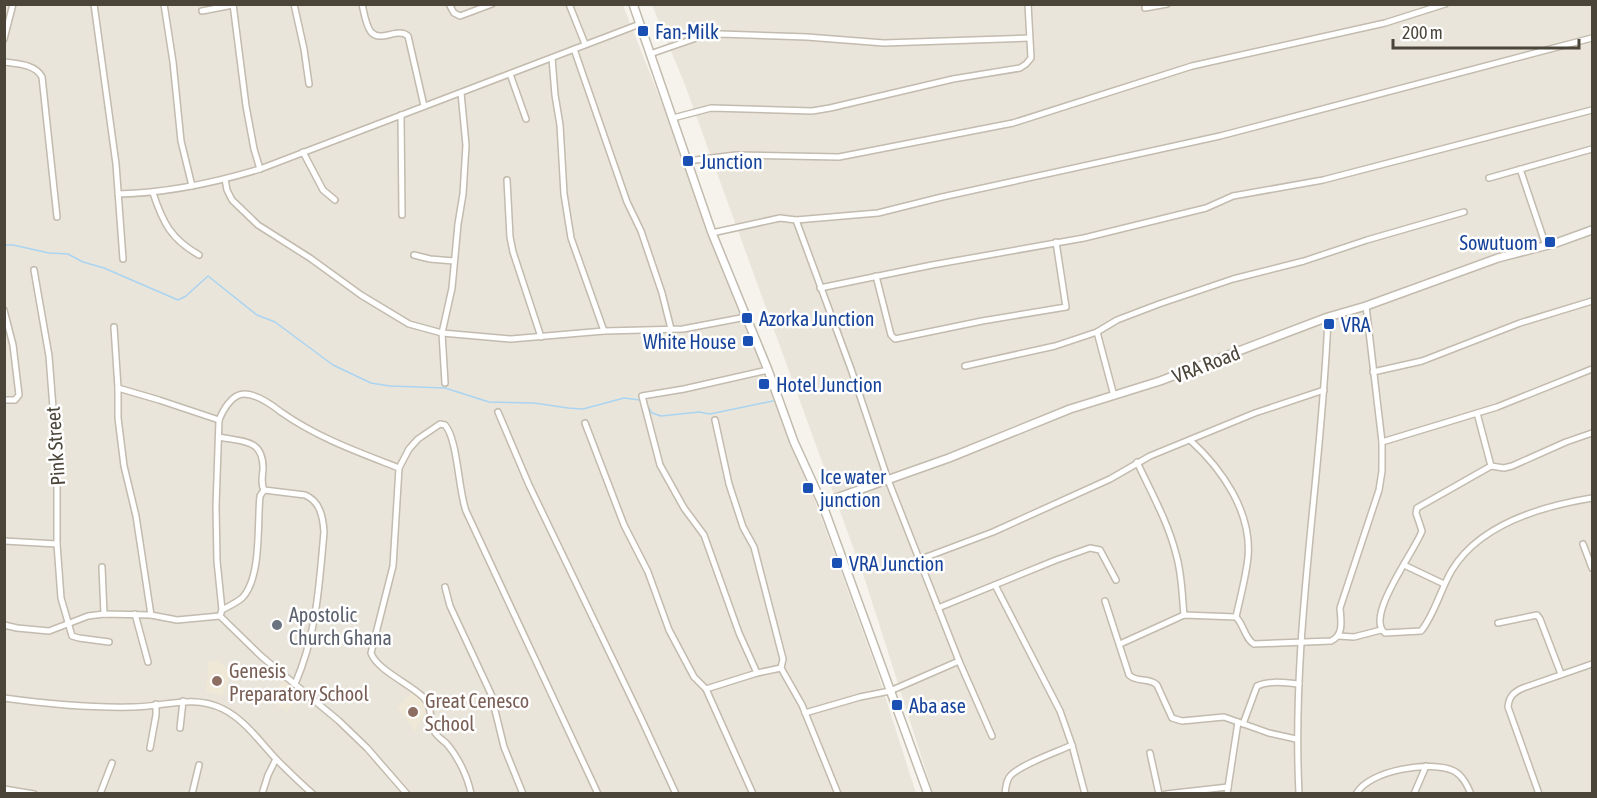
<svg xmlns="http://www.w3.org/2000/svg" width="1597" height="798" font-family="'Asap Condensed',sans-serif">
<rect width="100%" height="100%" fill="#f6f3ec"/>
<g fill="#eae5da">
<polygon points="5,5 623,5 775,391 876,668 916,793 5,794"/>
<polygon points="652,5 1592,5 1592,793 933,793 865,580 685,85"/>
</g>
<g fill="#efe8d6">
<polygon points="209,661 217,661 232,672 222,696 206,691"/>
<polygon points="285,679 301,693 287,712 270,699"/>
<polygon points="414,691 429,706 415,731 397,707"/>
</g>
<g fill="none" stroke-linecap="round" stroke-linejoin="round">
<g stroke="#a9d4f2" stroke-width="1.5">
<polyline points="4,245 13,245 49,253 68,254 83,262 104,268 178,300 186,296 208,276 257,315 275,322 333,365 371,383 390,386 445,388 489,402 534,403 568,408 583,409 624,398 640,400"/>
<polyline points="648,407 652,413 661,416 699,412 710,414 773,401"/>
</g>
<g stroke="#c2bbae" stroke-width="8">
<g id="minor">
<polyline points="94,4 116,164 123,259"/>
<polyline points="164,4 173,62 181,141 192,186"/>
<polyline points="233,4 246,106 254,149 260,169"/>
<polyline points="294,4 304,49 309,84"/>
<path d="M362,4C364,13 366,26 371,32C381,43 397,27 408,36L424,106"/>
<polyline points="449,4 454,13 460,16 492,4"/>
<polyline points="569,4 585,44"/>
<polyline points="1145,8 1167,4"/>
<polyline points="202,11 233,5"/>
<polyline points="4,39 13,4"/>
<polyline points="574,49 627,202 641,231 662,293 671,329"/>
<polyline points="650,54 702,36 720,34 807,37 884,43 1029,38"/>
<polyline points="552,58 555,95 560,125 564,194 571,238 604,331"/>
<path d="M4,62C18,64 35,64 42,77L57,217"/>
<polyline points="510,74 526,119"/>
<polyline points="401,115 402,215"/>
<polyline points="673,118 711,108 812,111 830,108 953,79 1020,68 1026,64 1031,58 1028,4"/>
<polyline points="303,152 323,190 335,200"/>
<polyline points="687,161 736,155 839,157 1013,123 1192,66 1385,23 1445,4"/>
<polyline points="1520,169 1546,246"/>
<polyline points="1489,178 1592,149"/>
<polyline points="225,179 227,190 232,200 258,225 310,258 361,295 409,324 442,333 511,339 604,331 683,329 746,317"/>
<polyline points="507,180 510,237 513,252 541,337"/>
<path d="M153,193C163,223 171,239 199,255"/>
<path d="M118,194C167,193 214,183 260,169L640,24"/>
<polyline points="796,220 851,369 888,480 959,661 992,736"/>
<polyline points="712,233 780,218 796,220 878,213 942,197 1220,136 1592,38"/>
<polyline points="414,255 430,259 454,261"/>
<polyline points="34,270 49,356 57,460 57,544 61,598 72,636 79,638 109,642"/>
<polyline points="876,276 891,335 895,339 982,321 1066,307 1056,242"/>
<polyline points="820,288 932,265 1084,238 1206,208 1233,196 1323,180 1592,110"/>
<polyline points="4,310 13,345 19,395 15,400 4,400"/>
<polyline points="114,327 118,388 118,418 124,466 136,516 151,615"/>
<polyline points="1097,332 1114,396"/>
<polyline points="965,366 1055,346 1097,332 1117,320 1159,304 1233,279 1304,261 1367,240 1464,212"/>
<polyline points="1373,372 1422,361 1520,323 1592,301"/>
<polyline points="445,383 442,333 452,288 458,224 463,194 466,145 461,93"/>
<polyline points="118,388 159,400 219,420"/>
<polyline points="498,412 529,485 640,716 676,794"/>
<polyline points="1477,413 1491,466"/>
<polyline points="715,420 729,484 743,527 754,547 783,659 781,668 802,705 838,794"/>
<polyline points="585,423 624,525 648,572 669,630 694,677 706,689 753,794"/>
<path d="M1592,433L1566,442L1512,466L1504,468L1491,466L1417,508L1416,513L1422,531C1415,551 1364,617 1385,633L1421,631C1434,616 1441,588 1452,570C1480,524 1543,506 1592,498"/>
<path d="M219,437C242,442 264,438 263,470C262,478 261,484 264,490L305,495C320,501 323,517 324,532C319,586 317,633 295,684"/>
<path d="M1190,440C1222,469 1252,512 1248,557C1246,577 1240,598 1236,617"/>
<polyline points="1382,442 1497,407 1592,369"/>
<path d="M1137,462C1151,492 1168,522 1176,554C1182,574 1182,595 1184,615"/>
<path d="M399,468C358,452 318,438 281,412C271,404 257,394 244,394C232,394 223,410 219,420L216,506L217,561L222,610L220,616L261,656L339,721L367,748L407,794"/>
<polyline points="4,541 57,544"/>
<polyline points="1583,544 1592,568"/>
<polyline points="921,559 993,532 1110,479 1150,456 1255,413 1324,390"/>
<polyline points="1404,565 1444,584"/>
<polyline points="102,567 104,614"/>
<polyline points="995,585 1060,711 1072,745 1085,794"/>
<polyline points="445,587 450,606 491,694 504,747 523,794"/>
<path d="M1105,601L1129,675C1137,683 1149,677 1157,685L1172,718L1182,721L1224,717L1269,733L1296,739"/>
<polyline points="938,608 1056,560 1090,548 1100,550 1116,580"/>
<path d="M222,610C229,606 236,603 242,598C262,578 257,523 260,496L264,490"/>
<polyline points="135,614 148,662"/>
<polyline points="1498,623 1537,615 1540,619 1561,674"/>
<polyline points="4,625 17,628 49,631 88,616 104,614 151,615 177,620 220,616"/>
<polyline points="1338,636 1354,637 1381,630"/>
<path d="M1120,644L1184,615L1236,617C1244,625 1245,639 1254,644L1331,641C1344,635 1341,621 1340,608L1379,490L1382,471V442L1366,306"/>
<polyline points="757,673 739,633 704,535 684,508 660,465 642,396 684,389 768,370"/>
<polyline points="706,689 757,673 781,668"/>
<path d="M4,698C47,704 90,708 133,707C164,707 192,694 223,709C245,720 260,742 276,759C288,771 300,783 313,794"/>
<polyline points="805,713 860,697 890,691 959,661"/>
<path d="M1243,724L1257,686C1270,680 1285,683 1299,684"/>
<polyline points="180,728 183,701"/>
<polyline points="150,748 156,715 156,704"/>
<polyline points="1150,753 1159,794"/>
<polyline points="4,789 34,794"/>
<polyline points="100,794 112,763"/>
<polyline points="192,794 199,765"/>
<polyline points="262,794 268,775 276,759"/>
<path d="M471,794C468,777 458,757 447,744C443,740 437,737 434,731C428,719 434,708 423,697C410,684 377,670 371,653L393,566L399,468L409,449L418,439L440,424L445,425C458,440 458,489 466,511L598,794"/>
<path d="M1005,794C1006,787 1006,780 1011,775C1022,764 1057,752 1072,745"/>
<polyline points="1166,794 1228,787"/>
<polyline points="1227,794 1238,722"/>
<path d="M1299,794C1291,634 1322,476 1328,317"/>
<path d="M1356,794C1369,770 1431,760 1454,771C1463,776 1467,785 1471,794"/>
<polyline points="1414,794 1426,766"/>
<path d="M1539,794L1508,707C1509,696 1514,692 1523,688L1592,664"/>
</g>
</g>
<g stroke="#c2bbae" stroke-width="10">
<g id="tertiary">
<polyline points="633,4 712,233 768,370 794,442 822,503 928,794"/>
<polyline points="822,503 949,458 1070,409 1160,381 1328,317 1366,306 1498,258 1556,243 1592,230"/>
</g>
</g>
<use href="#minor" stroke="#fff" stroke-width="5"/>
<use href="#tertiary" stroke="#fff" stroke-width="7"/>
</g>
<g fill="#1a4fb4" stroke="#fff" stroke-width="2">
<rect x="637" y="25" width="12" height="12" rx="3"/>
<rect x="682" y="155" width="12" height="12" rx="3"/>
<rect x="1544" y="236" width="12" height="12" rx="3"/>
<rect x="741" y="312" width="12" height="12" rx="3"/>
<rect x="1323" y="318" width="12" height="12" rx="3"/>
<rect x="742" y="335" width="12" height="12" rx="3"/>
<rect x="758" y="378" width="12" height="12" rx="3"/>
<rect x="802" y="482" width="12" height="12" rx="3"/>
<rect x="831" y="557" width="12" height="12" rx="3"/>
<rect x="891" y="699" width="12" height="12" rx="3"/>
</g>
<circle fill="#6b7280" stroke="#fff" stroke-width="2" cx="277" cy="625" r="6"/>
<g fill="#8d6e63" stroke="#fff" stroke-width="2">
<circle cx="217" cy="681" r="6"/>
<circle cx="413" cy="712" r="6"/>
</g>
<g text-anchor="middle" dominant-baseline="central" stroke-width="5" stroke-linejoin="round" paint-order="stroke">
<g font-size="20" fill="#164399" stroke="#fff" text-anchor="start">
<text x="655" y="31">Fan-Milk</text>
<text x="700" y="161">Junction</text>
<text x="1538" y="242" text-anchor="end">Sowutuom</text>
<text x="759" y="318">Azorka Junction</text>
<text x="1341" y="324">VRA</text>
<text x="736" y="341" text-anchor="end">White House</text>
<text x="776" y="384">Hotel Junction</text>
<text x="820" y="476">Ice water<tspan x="820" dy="23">junction</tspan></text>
<text x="849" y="563">VRA Junction</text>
<text x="909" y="705">Aba ase</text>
</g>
<g font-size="20" fill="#4b4439" stroke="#fff">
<text transform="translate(1206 364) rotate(-21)">VRA Road</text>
<text transform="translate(55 446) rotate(-94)">Pink Street</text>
</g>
<g font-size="20" fill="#5b616d" stroke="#fff" text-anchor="start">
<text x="289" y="614">Apostolic<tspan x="289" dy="23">Church Ghana</tspan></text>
</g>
<g font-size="20" fill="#785e54" stroke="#fff" text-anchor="start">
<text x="229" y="670">Genesis<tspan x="229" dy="23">Preparatory School</tspan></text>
<text x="425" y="700">Great Cenesco<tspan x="425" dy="23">School</tspan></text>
</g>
</g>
<rect width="1597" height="798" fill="none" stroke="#4b4439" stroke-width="12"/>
<path d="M1393 39v9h186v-9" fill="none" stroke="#4b4439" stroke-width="3"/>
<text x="1402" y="39" font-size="18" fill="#4b4439" stroke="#ffffff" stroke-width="4.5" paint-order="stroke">200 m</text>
</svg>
